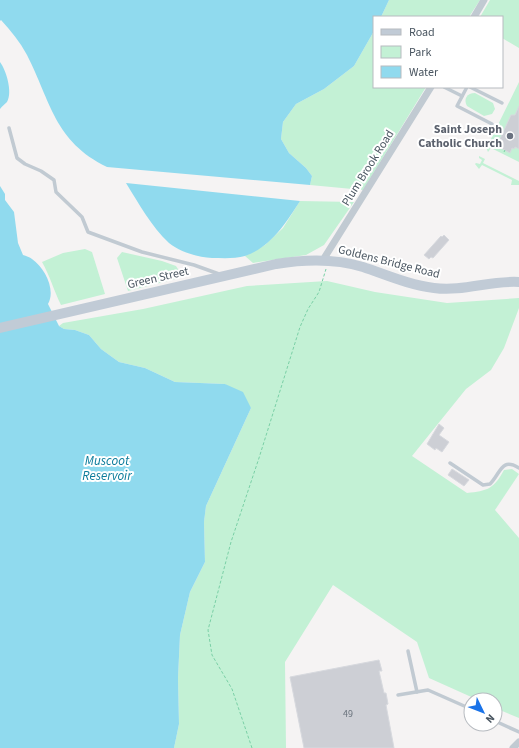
<svg xmlns="http://www.w3.org/2000/svg" width="519" height="748" font-family="'Source Sans 3',sans-serif">
<rect width="100%" height="100%" fill="#f5f3f3"/>
<g fill="#c3f1d5">
<polygon points="389,0 480,0 469,17 381,17"/>
<polygon points="490,0 519,0 519,48 502,38 502,17 480,17"/>
<polygon points="374,31 374,87 426,87 363,190 310,185 312,176 306,168 289,153 281,139 283,122 296,104 324,89 354,66"/>
<polygon points="519,82 519,162 491,148 488,152 485,145 487,142 490,141"/>
<path d="M475,93L493,103L495,109L492,114L484,116L467,106C463,99 467,93 475,93Z"/>
<polygon points="479,156 485,159 483,163 519,181 519,185 511,185 512,180 482,165 479,169 475,164 476,163 480,164 482,160 479,158"/>
<polygon points="300,201 354,202 324,245 306,255 253,263 245,256 265,245 283,228"/>
<path d="M85,249L92,252L105,294L61,305C54,291 50,276 42,262L63,253Z"/>
<polygon points="122,252 162,261 176,266 183,277 128,291 117,258"/>
<path d="M327,281L375,292L447,303L519,298V308L504,348L491,370L466,389L412,456L467,493C487,491 494,489 504,470L512,469L519,474L495,510L519,538V718L495,708V700H478L429,678L417,642L333,585L285,662L286,748H174L179,724L178,678L180,635L190,592L205,562L204,522L206,506L251,408L225,384L175,382L145,368L119,362L101,349L89,335L75,330L64,329L59,326L63,323L143,309L247,286Z"/>
</g>
<g fill="#90daee">
<path d="M0,0H389L381,17H374V31L354,66L324,89L296,104L283,122L281,139L289,153L306,168L312,176L310,185L107,167C54,141 51,102 27,55C20,42 11,31 1,20L0,21Z"/>
<path d="M0,62C6,70 13,92 7,102C5,104 2,106 0,109Z"/>
<path d="M126,183L300,201C286,223 271,247 245,256C235,259 222,258 212,258C197,257 180,252 169,243C151,226 139,204 126,183Z"/>
<path d="M0,186L5,194V200L14,212L18,243L23,255C26,256 30,257 32,259C45,268 56,290 48,304L59,326L64,329L75,330L89,335L101,349L119,362L145,368L175,382L225,384L243,392L251,408L206,506L204,522L205,562L190,592L180,635L178,678L179,724L174,748H0Z"/>
</g>
<g fill="#cdcfd5" stroke="#d7d9de">
<polygon points="519,106 519,149 515,147 514,149 512,148 510,153 499,147 501,142 499,141 511,115 515,115"/>
<polygon points="444,235 449,240 433,258 431,257 429,259 424,255 441,236 442,237"/>
<polygon points="439,424 444,428 439,435 449,442 442,452 436,448 435,450 427,444"/>
<polygon points="452,469 469,480 464,486 448,475"/>
<polygon points="379,660 382,671 379,671 384,693 386,693 388,704 386,705 394,748 304,748 290,677"/>
</g>
<g fill="none" stroke-linecap="round" stroke-linejoin="round">
<g stroke="#7ad0a6" stroke-width="1" stroke-dasharray="3 2" stroke-linecap="butt">
<polyline points="504,152 505,150"/>
<polyline points="252,748 232,689 212,655 208,630 231,542 259,458 300,327 308,309 319,292 326,269"/>
</g>
<g stroke="#c1cad2" stroke-width="3.5">
<polyline points="444,87 462,96"/>
<polyline points="467,87 457,106 492,124"/>
<polyline points="470,87 502,103"/>
<polyline points="9,128 17,158 25,164 41,171 54,180 56,192 82,217 88,232 142,252 194,265 219,274"/>
<path d="M450,463L483,485L490,484C501,473 501,457 519,468"/>
<polyline points="408,651 417,692"/>
<polyline points="398,695 428,690 471,709"/>
<polyline points="495,721 519,732"/>
</g>
<g stroke="#c1cad2" stroke-width="7">
<polyline points="474,17 484,0"/>
<polyline points="323,260 431,87"/>
<polyline points="513,748 519,742"/>
</g>
<path stroke="#c1cbd6" stroke-width="10" d="M0,328L276,264C306,259 334,258 363,267C387,275 409,285 434,288C463,292 491,280 519,282"/>
</g>
<circle fill="#6b7280" stroke="#fff" stroke-width="1.5" cx="510" cy="136" r="4"/>
<g text-anchor="middle" dominant-baseline="central" stroke-width="4" stroke-linejoin="round" paint-order="stroke">
<g font-size="10" fill="#6b747e">
<text x="348" y="714">49</text>
</g>
<g font-size="12" font-weight="bold" fill="#5b616d" stroke="#fff" text-anchor="end">
<text x="502" y="129">Saint Joseph<tspan x="502" dy="14">Catholic Church</tspan></text>
</g>
<g font-size="12" fill="#4a5661" stroke="#fff">
<text transform="translate(368 168) rotate(-58)">Plum Brook Road</text>
<text transform="translate(389 262) rotate(14)">Goldens Bridge Road</text>
<text transform="translate(158 278) rotate(-13)">Green Street</text>
</g>
<g font-size="13" font-style="italic" fill="#0c7c9b" stroke="#fff">
<text x="107" y="461">Muscoot<tspan x="107" dy="15">Reservoir</tspan></text>
</g>
</g>
<rect x="373" y="16" width="130" height="72" fill="#ffffff" stroke="#b7bbc0"/>
<rect x="381" y="29" width="20" height="6" fill="#c1cbd6" stroke="#b7bbc0"/>
<text x="409" y="36" font-size="12" fill="#4a5661">Road</text>
<rect x="381" y="46" width="20" height="12" fill="#c3f1d5" stroke="#b7bbc0"/>
<text x="409" y="56" font-size="12" fill="#4a5661">Park</text>
<rect x="381" y="66" width="20" height="12" fill="#90daee" stroke="#b7bbc0"/>
<text x="409" y="76" font-size="12" fill="#4a5661">Water</text>
<g transform="translate(483 712) rotate(133)"><circle r="19" fill="#ffffff" stroke="#b7bbc0"/>
<path d="M0-3L7 15L0 10L-7 15Z" fill="#1a73e8"/>
<text y="-6" font-size="11" font-weight="bold" text-anchor="middle" fill="#4a5661">N</text>
</g>
</svg>
